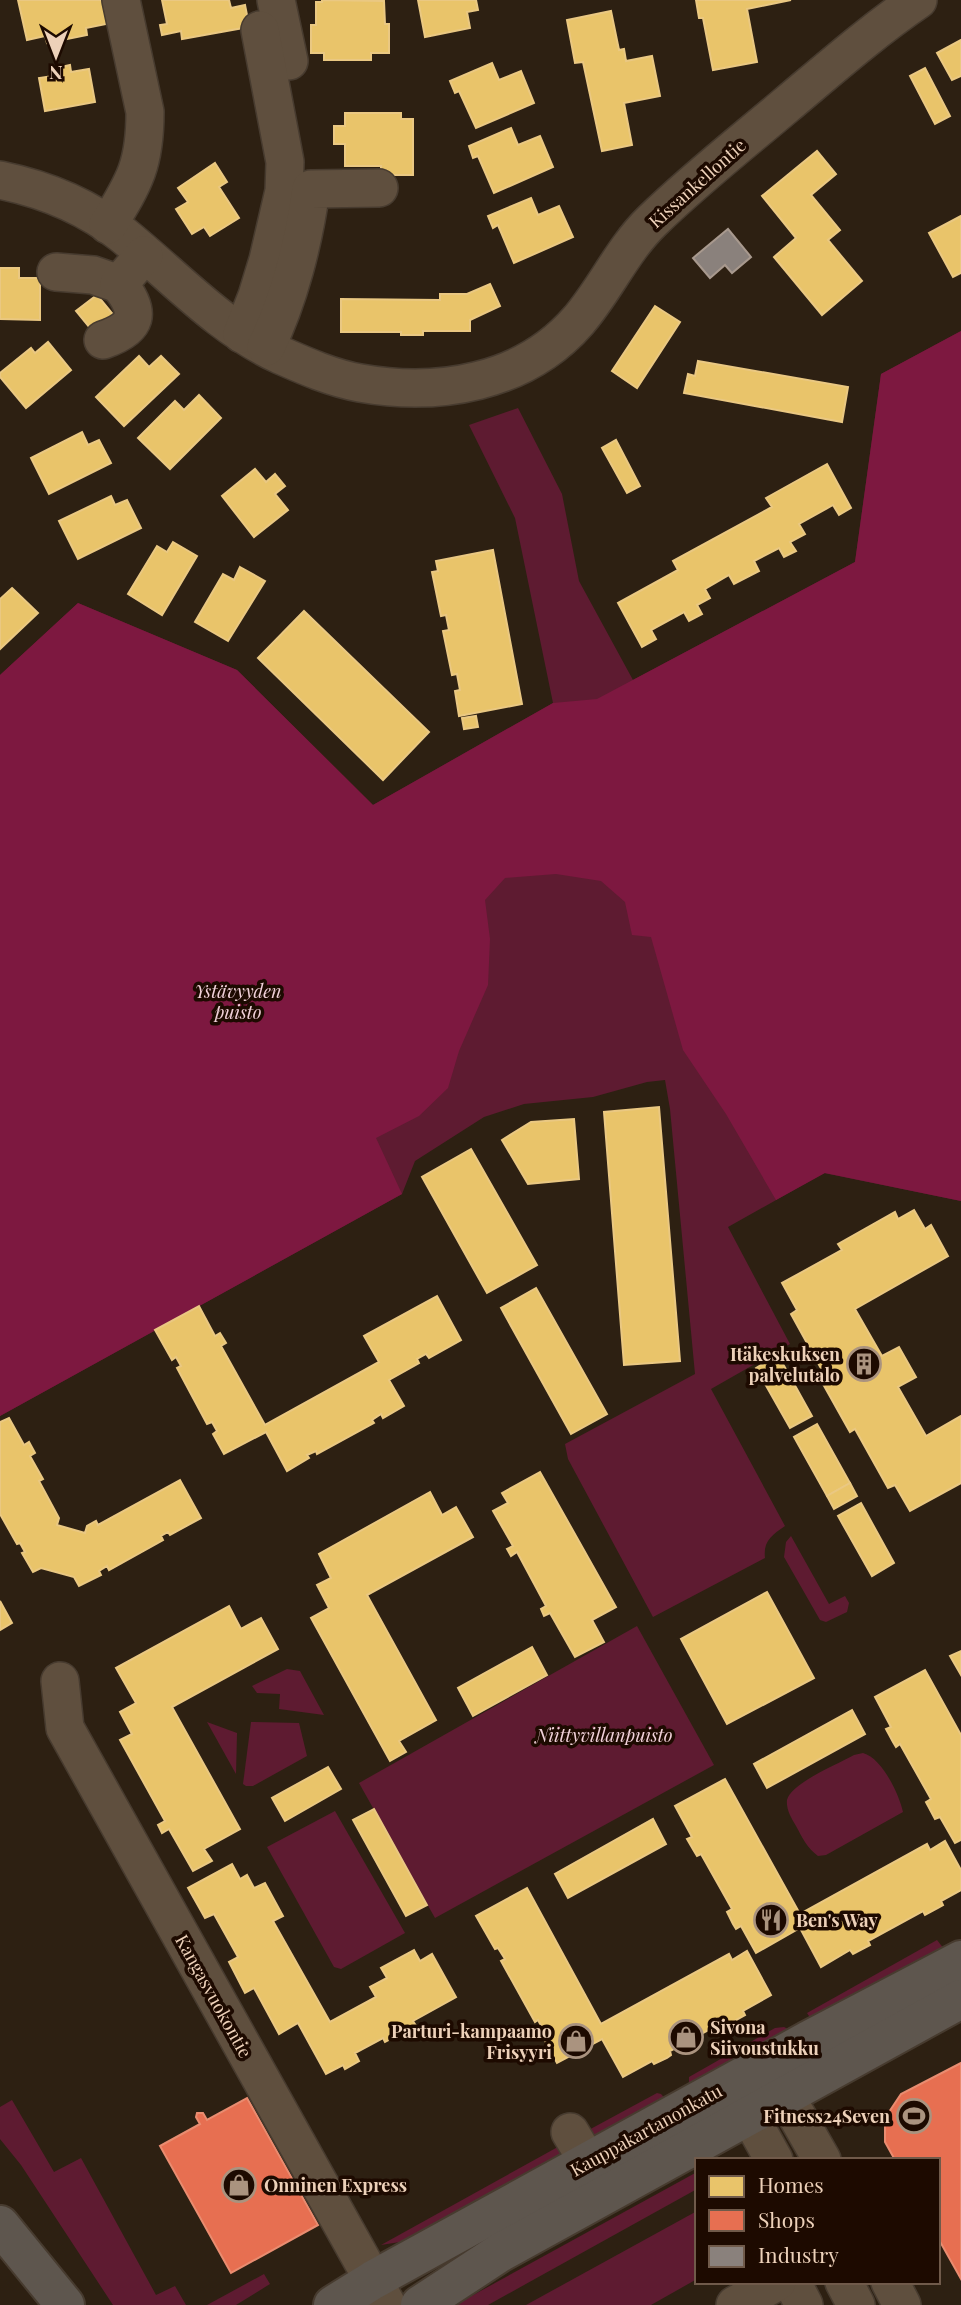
<svg xmlns="http://www.w3.org/2000/svg" width="961" height="2305" font-family="'Playfair Display',serif">
<rect width="100%" height="100%" fill="#2d2012"/>
<g fill="#5e1b31">
<path d="M961,331V1201L824,1173L728,1227L790,1344L711,1389L785,1526C772,1535 763,1541 765,1558L653,1617L568,1459L565,1444L695,1374L670,1109L665,1080L647,1082L593,1097L524,1104L484,1117L415,1161L402,1194L0,1416V675L78,603L237,670L373,805L553,703L515,518L469,425L518,408L562,494L579,581L633,680L855,562L881,374Z"/>
<polygon points="791,1536 829,1604 845,1596 849,1603 847,1612 826,1622 820,1620 784,1557 786,1542"/>
<polygon points="637,1626 714,1765 435,1918 359,1783"/>
<polygon points="287,1669 300,1671 324,1715 279,1709 280,1694 257,1693 252,1686"/>
<polygon points="207,1722 237,1733 236,1774"/>
<polygon points="251,1722 299,1723 307,1756 253,1786 246,1786 243,1784"/>
<path d="M863,1753C882,1758 899,1794 903,1812L826,1855L818,1856C807,1848 802,1837 796,1826C791,1818 786,1809 787,1800C791,1783 838,1764 854,1755Z"/>
<polygon points="335,1811 405,1933 341,1969 334,1967 267,1847"/>
<polygon points="937,1940 944,1949 813,2022 807,2013"/>
<polygon points="784,2027 794,2032 694,2089 689,2082 689,2077 775,2028"/>
<polygon points="657,2093 661,2094 668,2102 590,2142 585,2132"/>
<polygon points="12,2100 54,2172 81,2158 156,2295 175,2286 186,2305 113,2305 21,2165 0,2139 0,2107"/>
<polygon points="565,2143 570,2153 406,2241 381,2245"/>
<polygon points="697,2172 697,2189 488,2305 455,2305"/>
<polygon points="697,2211 697,2279 651,2305 526,2305"/>
<polygon points="264,2274 270,2284 236,2305 207,2305"/>
</g>
<polygon fill="#7d1840" points="961,331 961,1201 825,1173 776,1200 726,1114 683,1050 651,937 632,935 625,902 601,881 556,874 505,878 485,900 490,939 488,985 459,1051 448,1088 419,1116 376,1138 402,1194 0,1416 0,675 78,603 237,670 373,805 553,703 597,699 855,562 881,374"/>
<g fill="#e9c46a" stroke="#eac882" stroke-width="2">
<polygon points="18,0 106,0 111,23 86,28 87,35 47,43 45,36 27,40"/>
<polygon points="162,0 229,0 231,8 245,5 248,20 243,28 182,39 181,31 162,35 160,25 167,24"/>
<polygon points="322,0 384,1 385,24 389,24 389,53 371,53 371,60 324,60 324,53 311,53 311,25 316,25 316,2 322,2"/>
<polygon points="418,0 476,0 478,10 467,12 470,28 425,37"/>
<polygon points="696,0 791,0 747,9 757,62 713,70 703,18 699,18"/>
<polygon points="611,11 619,50 624,49 626,61 652,56 660,96 624,103 632,145 602,151 583,62 575,63 567,20"/>
<polygon points="961,40 961,76 952,80 937,53"/>
<polygon points="492,63 499,80 521,71 534,103 476,128 459,91 455,93 450,81"/>
<polygon points="70,65 71,72 89,69 95,102 45,111 39,78 53,76 52,69"/>
<polygon points="925,68 950,116 935,124 910,76"/>
<polygon points="345,113 401,113 401,119 413,119 413,175 381,175 381,166 345,166 345,144 334,144 334,126 345,126"/>
<polygon points="511,128 518,145 540,136 553,167 494,193 478,156 473,158 469,146"/>
<polygon points="817,151 836,174 811,195 840,230 828,240 862,281 822,315 774,257 796,238 762,196"/>
<polygon points="215,163 227,182 219,187 239,218 210,236 204,227 192,234 176,209 188,202 178,188"/>
<polygon points="531,198 538,215 559,206 573,237 514,263 498,225 493,228 488,216"/>
<polygon points="961,216 961,273 953,277 929,233"/>
<polygon points="0,268 19,268 19,278 40,278 40,320 0,319"/>
<polygon points="490,284 500,306 470,320 470,331 423,331 423,335 401,335 401,332 341,332 341,299 440,300 440,294 467,294"/>
<polygon points="97,295 116,318 95,334 76,311"/>
<polygon points="655,306 680,322 637,388 612,371"/>
<polygon points="48,342 71,370 26,408 0,377 0,373 31,348 35,353"/>
<polygon points="139,356 149,367 161,356 179,374 124,426 96,397"/>
<polygon points="698,361 848,387 842,422 684,393 688,374 695,376"/>
<polygon points="199,395 221,418 170,469 138,438 175,401 184,410"/>
<polygon points="82,432 88,445 99,440 111,463 49,494 31,458"/>
<polygon points="616,440 640,486 627,493 602,448"/>
<polygon points="827,464 851,508 839,515 833,505 799,524 805,534 790,542 796,551 784,557 779,548 754,561 759,571 734,584 729,575 705,589 710,598 697,605 702,614 689,621 684,612 651,630 656,639 642,647 618,603 678,570 673,561 772,507 766,498"/>
<polygon points="255,469 266,482 275,474 285,486 275,494 288,510 254,537 222,496"/>
<polygon points="111,496 115,505 127,500 141,528 78,559 59,521"/>
<polygon points="173,542 197,556 162,615 128,594 157,546 167,552"/>
<polygon points="493,550 522,704 459,716 455,691 460,690 457,674 452,675 443,631 449,630 446,615 441,616 432,572 438,571 436,561"/>
<polygon points="240,567 265,581 228,641 195,622 223,574 234,580"/>
<polygon points="12,588 38,613 0,649 0,599"/>
<polygon points="304,611 429,732 383,780 258,658"/>
<polygon points="476,716 478,727 464,729 462,718"/>
<polygon points="659,1107 680,1361 624,1365 604,1112"/>
<polygon points="574,1119 579,1179 528,1184 502,1140 531,1122"/>
<polygon points="471,1149 537,1265 487,1293 422,1177"/>
<polygon points="914,1210 925,1229 931,1225 948,1256 855,1309 882,1356 899,1347 916,1377 898,1387 926,1436 961,1416 961,1483 910,1511 895,1485 888,1488 855,1429 850,1432 818,1375 823,1372 791,1314 797,1310 782,1283 842,1250 838,1244 895,1212 898,1219"/>
<polygon points="536,1288 607,1414 571,1434 501,1308"/>
<polygon points="437,1296 461,1340 429,1358 426,1354 417,1359 419,1363 389,1380 404,1406 383,1418 381,1414 372,1420 374,1423 317,1454 316,1451 307,1455 309,1458 287,1471 266,1432 224,1454 213,1434 217,1431 212,1422 207,1424 177,1368 181,1366 176,1357 172,1360 155,1330 199,1306 215,1336 220,1333 226,1343 221,1346 265,1425 379,1362 364,1336"/>
<polygon points="778,1355 812,1416 790,1428 756,1368"/>
<polygon points="9,1418 24,1445 29,1442 35,1453 30,1456 43,1479 39,1481 59,1518 57,1525 85,1533 87,1526 96,1521 98,1525 180,1480 201,1518 170,1535 168,1532 161,1536 163,1540 109,1570 107,1566 99,1571 101,1575 79,1586 74,1577 41,1568 33,1572 22,1553 25,1552 20,1543 17,1544 0,1514 0,1422"/>
<polygon points="817,1424 850,1483 827,1496 794,1437"/>
<polygon points="540,1472 616,1607 592,1620 604,1642 575,1657 550,1613 544,1616 541,1609 546,1606 517,1552 511,1556 507,1549 513,1546 493,1511 508,1503 502,1493"/>
<polygon points="850,1483 857,1496 834,1509 827,1496"/>
<polygon points="430,1492 442,1515 456,1507 473,1537 367,1595 436,1720 399,1741 406,1752 390,1761 311,1618 329,1608 317,1585 331,1578 319,1554"/>
<polygon points="861,1503 894,1563 872,1576 838,1516"/>
<polygon points="767,1592 814,1678 727,1724 681,1639"/>
<polygon points="0,1601 12,1623 0,1630"/>
<polygon points="229,1606 241,1629 261,1618 278,1649 172,1707 240,1829 204,1849 212,1861 193,1871 169,1829 162,1833 158,1825 165,1821 120,1740 132,1734 120,1712 136,1703 116,1668"/>
<polygon points="532,1647 547,1675 473,1716 458,1688"/>
<polygon points="961,1651 961,1675 950,1656"/>
<polygon points="925,1670 961,1735 961,1840 955,1843 940,1817 935,1819 926,1802 931,1799 900,1744 896,1747 893,1742 886,1729 891,1727 875,1697"/>
<polygon points="852,1710 865,1734 767,1788 754,1764"/>
<polygon points="328,1767 341,1789 285,1821 272,1798"/>
<polygon points="725,1779 800,1914 927,1844 930,1850 945,1841 961,1870 961,1890 941,1901 943,1905 938,1908 925,1915 923,1911 868,1941 870,1945 853,1954 850,1950 821,1967 800,1928 756,1953 741,1926 736,1929 733,1924 727,1912 732,1909 701,1854 697,1856 694,1851 687,1839 692,1837 675,1806"/>
<polygon points="374,1809 427,1905 406,1916 353,1820"/>
<polygon points="653,1819 666,1844 568,1898 555,1874"/>
<polygon points="232,1864 240,1879 247,1875 254,1888 265,1883 283,1916 273,1921 330,2022 376,1997 370,1987 387,1978 381,1968 414,1950 420,1961 432,1954 456,1997 413,2021 418,2029 405,2037 402,2033 385,2042 383,2038 355,2053 359,2061 345,2069 343,2065 326,2074 298,2023 279,2034 254,1988 245,1993 229,1962 238,1957 214,1914 205,1918 188,1888"/>
<polygon points="527,1888 601,2024 729,1954 732,1960 747,1951 771,1995 743,2011 745,2015 727,2025 725,2021 670,2051 671,2055 667,2058 654,2064 652,2061 623,2077 602,2039 557,2063 542,2035 545,2033 538,2020 535,2022 501,1961 505,1959 498,1948 495,1949 476,1916"/>
</g>
<g fill="#e76f51" stroke="#e98c70" stroke-width="2">
<polygon points="961,2063 961,2279 938,2238 938,2160 895,2160 885,2142 885,2118 901,2094"/>
<polygon points="247,2098 318,2225 231,2273 160,2146 200,2124 196,2117 197,2113 203,2113 207,2120"/>
</g>
<polygon fill="#8a817c" stroke="#a8998e" stroke-width="2" points="728,229 751,257 732,273 725,265 710,278 693,258"/>
<g fill="none" stroke-linecap="round" stroke-linejoin="round">
<g stroke="#473b2f" stroke-width="40">
<g id="minor">
<polyline points="276,0 289,61"/>
<path d="M0,180C44,189 88,207 123,235C175,277 218,326 280,355C305,366 332,378 360,383C438,397 524,383 578,321C605,290 622,250 652,221C694,180 740,144 785,106C828,70 871,32 918,0"/>
<path d="M108,225C135,181 145,164 145,112L121,0"/>
<polyline points="56,272 93,275 119,284"/>
<polyline points="242,334 257,296 268,260 284,191 285,162 260,30"/>
<path d="M103,340C138,328 142,313 119,284L144,255"/>
<path d="M266,347C289,300 304,241 311,189L379,188"/>
<polyline points="60,1681 65,1728 387,2305"/>
<polyline points="759,2081 785,2095 822,2160"/>
<polyline points="748,2086 749,2115 774,2160"/>
<polyline points="570,2132 588,2162"/>
<polyline points="792,2282 804,2305"/>
<polyline points="844,2282 856,2305"/>
<polyline points="890,2282 902,2305"/>
<polyline points="735,2305 777,2282"/>
</g>
</g>
<g stroke="#473b2f" stroke-width="42">
<g id="major">
<polyline points="0,2225 65,2305"/>
<polyline points="333,2305 373,2280 809,2040 961,1960"/>
<polyline points="420,2305 501,2252 961,1999"/>
</g>
</g>
<use href="#minor" stroke="#5f4f3e" stroke-width="37"/>
<use href="#major" stroke="#5e564e" stroke-width="38"/>
</g>
<defs>
<g id="building-ring" transform="scale(1.75)"><circle r="9.5" fill="#1d0a00" stroke="#aa937f" stroke-width="1.5"/><path d="M-4-6H4V6H1V3H-1V6H-4ZM-2.5-4.3h1.7v1.8h-1.7ZM.8-4.3h1.7v1.8H.8ZM-2.5-1h1.7V.8h-1.7ZM.8-1h1.7V.8H.8Z" fill="#aa937f"/></g>
<g id="restaurant-ring" transform="scale(1.75)"><circle r="9.5" fill="#1d0a00" stroke="#aa937f" stroke-width="1.5"/><path d="M-5-6h1v4h1v-4h1v4h1v-4h1v5L-1.5 .5V6h-2V.5L-5-1ZM5-6V6H3V1.5H1.5Q1.5-4 5-6Z" fill="#aa937f"/></g>
<g id="shop-ring" transform="scale(1.75)"><circle r="9.5" fill="#1d0a00" stroke="#aa937f" stroke-width="1.5"/><path d="M-5-2.5h2.3a2.7 3.5 0 0 1 5.4 0H5L5.5 6h-11ZM-1.5-2.5h3a1.5 2.3 0 0 0-3 0Z" fill="#aa937f"/></g>
<g id="stadium-ring" transform="scale(1.75)"><circle r="9.5" fill="#1d0a00" stroke="#aa937f" stroke-width="1.5"/><path d="M0-5a6.5 5 0 1 0 0 10a6.5 5 0 1 0 0-10ZM-3.5-1.8h7v3.6h-7Z" fill="#aa937f"/></g>
</defs>
<g fill-rule="evenodd">
<use href="#building-ring" x="864" y="1364"/>
<use href="#restaurant-ring" x="771" y="1920"/>
<use href="#shop-ring" x="686" y="2037"/>
<use href="#shop-ring" x="576" y="2041"/>
<use href="#stadium-ring" x="914" y="2116"/>
<use href="#shop-ring" x="239" y="2185"/>
</g>
<g text-anchor="middle" dominant-baseline="central" stroke-width="7" stroke-linejoin="round" paint-order="stroke">
<g font-size="18" fill="#edd1b9" stroke="#1d0a00">
<text transform="translate(697 183) rotate(-42)">Kissankellontie</text>
<text transform="translate(214 1996) rotate(61)">Kangasvuokontie</text>
<text transform="translate(646 2130) rotate(-29)">Kauppakartanonkatu</text>
</g>
<g font-size="18" font-style="italic" fill="#f2d2da" stroke="#1d0a00">
<text x="238" y="991">Ystävyyden<tspan x="238" dy="21">puisto</tspan></text>
<text x="604" y="1735">Niittyvillanpuisto</text>
</g>
<g font-size="18" font-weight="bold" fill="#edd1b9" stroke="#1d0a00" text-anchor="end">
<text x="840" y="1354">Itäkeskuksen<tspan x="840" dy="21">palvelutalo</tspan></text>
<text x="796" y="1920" text-anchor="start">Ben's Way</text>
<text x="710" y="2027" text-anchor="start">Sivona<tspan x="710" dy="21">Siivoustukku</tspan></text>
<text x="552" y="2031">Parturi-kampaamo<tspan x="552" dy="21">Frisyyri</tspan></text>
<text x="890" y="2116">Fitness24Seven</text>
<text x="264" y="2185" text-anchor="start">Onninen Express</text>
</g>
</g>
<rect x="695" y="2158" width="245" height="126" fill="#1d0a00" stroke="#705a4a" stroke-width="2"/>
<rect x="709" y="2176" width="35" height="21" fill="#e9c46a" stroke="#705a4a" stroke-width="2"/>
<text x="758" y="2193" font-size="21" fill="#edd1b9">Homes</text>
<rect x="709" y="2210" width="35" height="21" fill="#e76f51" stroke="#705a4a" stroke-width="2"/>
<text x="758" y="2228" font-size="21" fill="#edd1b9">Shops</text>
<rect x="709" y="2246" width="35" height="21" fill="#8a817c" stroke="#705a4a" stroke-width="2"/>
<text x="758" y="2263" font-size="21" fill="#edd1b9">Industry</text>
<g transform="translate(56 56) rotate(180)" stroke="#1d0a00" stroke-width="5" paint-order="stroke">
<path d="M0-5L12 26L0 18L-12 26Z" fill="#edd1b9"/>
<text y="-10" font-size="19" font-weight="bold" text-anchor="middle" fill="#edd1b9">N</text>
</g>
</svg>
